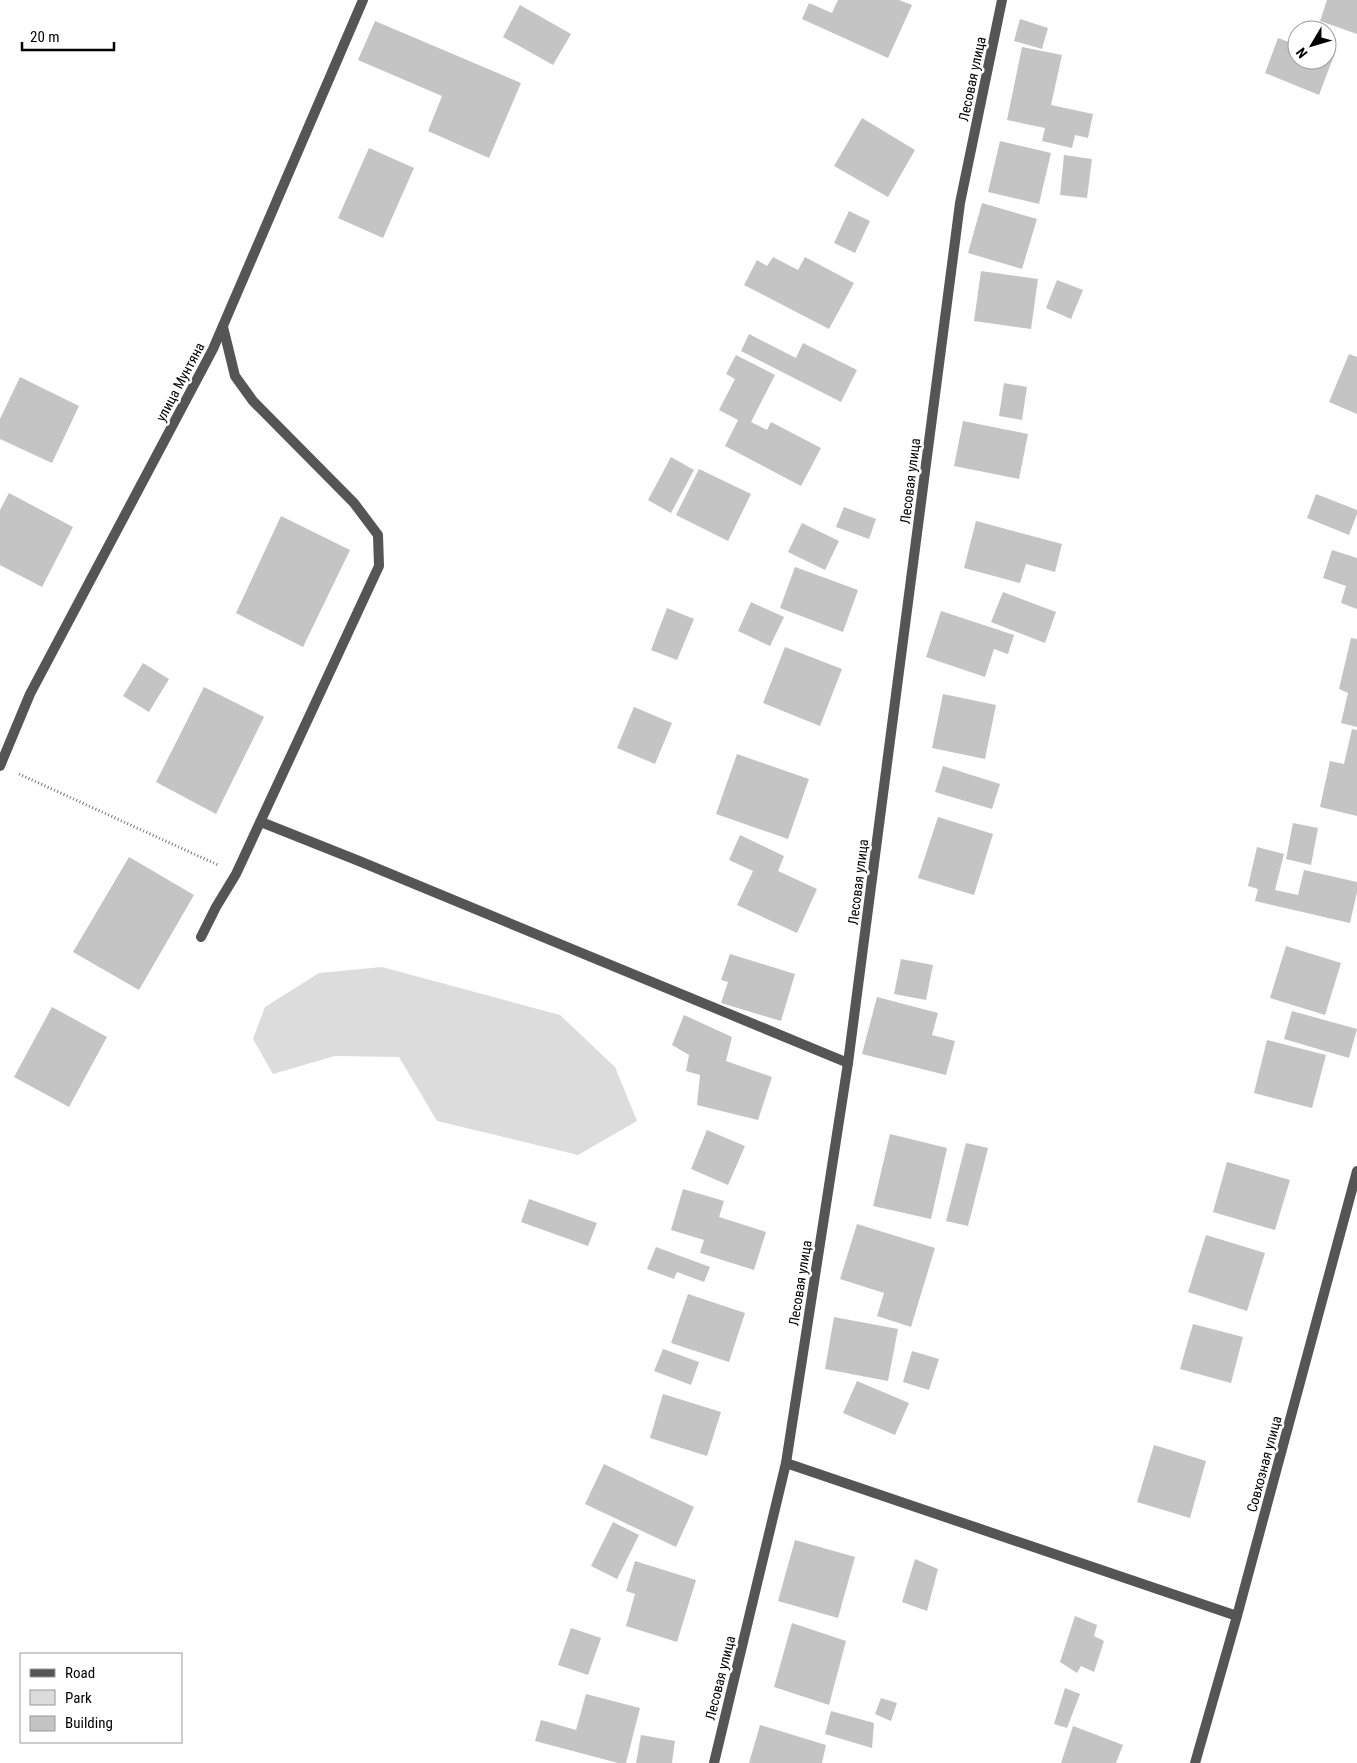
<svg xmlns="http://www.w3.org/2000/svg" width="1357" height="1763" font-family="'Roboto Condensed',sans-serif">
<rect width="100%" height="100%" fill="#fff"/>
<polygon fill="#dcdcdc" points="382,967 560,1015 615,1067 637,1121 578,1155 437,1121 399,1057 335,1056 273,1074 253,1039 265,1007 319,973"/>
<g fill="#c4c4c4">
<polygon points="838,0 899,0 912,5 888,58 802,19 809,3 832,13"/>
<polygon points="1327,0 1357,0 1357,34 1320,21"/>
<polygon points="520,5 571,34 553,65 503,37"/>
<polygon points="1020,19 1048,28 1042,49 1014,41"/>
<polygon points="375,21 521,83 489,158 428,131 442,96 358,60"/>
<polygon points="1278,38 1297,45 1297,60 1327,60 1327,49 1335,53 1319,95 1265,73"/>
<polygon points="1022,47 1062,55 1051,105 1093,114 1088,138 1075,135 1072,148 1042,141 1045,128 1007,120"/>
<polygon points="862,118 915,150 888,197 834,166"/>
<polygon points="1000,141 1051,153 1039,204 988,192"/>
<polygon points="369,148 414,168 383,238 338,218"/>
<polygon points="1064,155 1092,159 1087,198 1060,195"/>
<polygon points="982,203 1037,219 1022,269 968,253"/>
<polygon points="849,211 870,221 855,253 834,243"/>
<polygon points="773,257 798,270 805,257 854,283 829,329 744,285 757,260 767,266"/>
<polygon points="981,271 1038,279 1031,329 974,321"/>
<polygon points="1057,280 1083,290 1071,319 1046,308"/>
<polygon points="749,334 796,358 803,343 857,370 841,402 741,351"/>
<polygon points="1349,354 1357,357 1357,414 1329,402"/>
<polygon points="736,355 775,375 751,422 767,430 771,422 821,448 801,486 725,446 738,420 719,410 735,379 726,374"/>
<polygon points="20,377 79,406 52,463 0,439 0,419"/>
<polygon points="1004,383 1027,387 1022,420 999,416"/>
<polygon points="963,421 1028,434 1019,479 954,466"/>
<polygon points="671,457 694,470 671,513 648,500"/>
<polygon points="699,469 751,494 728,541 676,515"/>
<polygon points="9,493 73,527 42,587 0,565 0,510"/>
<polygon points="1316,494 1357,510 1357,514 1349,535 1307,518"/>
<polygon points="844,507 876,519 869,539 836,527"/>
<polygon points="281,516 350,550 303,647 236,613"/>
<polygon points="976,521 1062,544 1055,572 1026,564 1020,583 964,568"/>
<polygon points="802,523 839,541 825,570 788,552"/>
<polygon points="1332,550 1357,558 1357,609 1341,603 1346,586 1323,578"/>
<polygon points="795,567 858,590 843,632 780,608"/>
<polygon points="1003,592 1056,612 1045,643 991,622"/>
<polygon points="751,602 784,617 770,646 738,631"/>
<polygon points="667,608 694,619 677,660 651,650"/>
<polygon points="941,611 1014,635 1008,654 994,649 985,677 926,657"/>
<polygon points="1351,638 1357,639 1357,727 1341,723 1348,693 1339,689"/>
<polygon points="785,647 842,669 820,726 763,703"/>
<polygon points="143,663 169,679 149,712 123,696"/>
<polygon points="204,687 264,717 216,814 156,782"/>
<polygon points="943,694 996,705 985,759 932,748"/>
<polygon points="634,707 672,723 655,764 617,748"/>
<polygon points="1352,729 1357,730 1357,816 1320,807 1330,761 1344,764"/>
<polygon points="737,754 809,779 788,839 716,814"/>
<polygon points="943,766 1000,784 992,809 935,792"/>
<polygon points="938,817 993,834 974,895 918,878"/>
<polygon points="1293,823 1318,828 1311,865 1286,859"/>
<polygon points="740,835 784,856 778,871 817,889 797,933 737,905 753,871 729,860"/>
<polygon points="1257,847 1284,854 1275,890 1298,895 1304,870 1357,882 1357,892 1350,923 1255,901 1258,889 1248,886"/>
<polygon points="129,857 194,895 139,990 73,952"/>
<polygon points="1286,946 1341,963 1325,1015 1270,998"/>
<polygon points="730,954 795,974 781,1021 721,1003 728,982 721,980"/>
<polygon points="901,959 933,965 926,1000 894,994"/>
<polygon points="877,997 938,1013 932,1035 955,1041 946,1075 862,1054"/>
<polygon points="52,1007 107,1037 69,1107 14,1077"/>
<polygon points="1292,1011 1357,1029 1349,1058 1284,1039"/>
<polygon points="684,1015 732,1037 726,1061 772,1077 758,1120 697,1105 700,1075 686,1071 689,1055 672,1045"/>
<polygon points="1267,1040 1326,1055 1312,1108 1254,1093"/>
<polygon points="707,1130 745,1146 728,1185 691,1169"/>
<polygon points="890,1134 947,1148 931,1219 873,1206"/>
<polygon points="966,1143 988,1148 968,1226 946,1221"/>
<polygon points="1227,1162 1290,1180 1275,1230 1213,1212"/>
<polygon points="683,1189 724,1201 719,1217 766,1232 754,1270 700,1253 704,1240 671,1230"/>
<polygon points="529,1199 597,1223 588,1246 521,1222"/>
<polygon points="857,1224 935,1248 911,1327 877,1316 884,1293 840,1279"/>
<polygon points="1206,1235 1265,1253 1247,1311 1188,1292"/>
<polygon points="656,1247 710,1267 704,1282 677,1272 674,1279 647,1269"/>
<polygon points="688,1294 745,1313 729,1362 671,1343"/>
<polygon points="834,1317 898,1329 888,1381 825,1369"/>
<polygon points="1193,1324 1243,1337 1231,1383 1180,1369"/>
<polygon points="663,1349 699,1362 691,1385 654,1371"/>
<polygon points="912,1351 939,1359 929,1390 903,1382"/>
<polygon points="857,1381 909,1403 895,1435 843,1413"/>
<polygon points="663,1394 721,1412 707,1456 650,1438"/>
<polygon points="1154,1445 1206,1461 1190,1518 1137,1502"/>
<polygon points="604,1464 694,1507 676,1547 585,1504"/>
<polygon points="613,1522 639,1535 617,1579 591,1566"/>
<polygon points="795,1540 855,1557 838,1618 778,1601"/>
<polygon points="915,1559 938,1569 927,1611 902,1602"/>
<polygon points="635,1561 696,1580 677,1642 626,1626 635,1594 626,1591"/>
<polygon points="1075,1616 1097,1625 1094,1636 1104,1641 1094,1672 1081,1666 1077,1673 1060,1662"/>
<polygon points="792,1623 846,1641 829,1705 774,1687"/>
<polygon points="571,1628 601,1638 588,1675 558,1665"/>
<polygon points="1065,1688 1080,1694 1067,1728 1054,1724"/>
<polygon points="586,1694 640,1708 626,1763 618,1763 535,1741 541,1720 576,1730"/>
<polygon points="881,1698 897,1703 891,1721 875,1714"/>
<polygon points="831,1711 874,1723 872,1748 825,1734"/>
<polygon points="760,1725 826,1745 822,1763 749,1763"/>
<polygon points="1073,1726 1123,1745 1116,1763 1061,1763"/>
<polygon points="641,1735 675,1741 672,1763 636,1763"/>
</g>
<g fill="none" stroke-linecap="round" stroke-linejoin="round">
<polyline stroke="#777" stroke-width="3" stroke-dasharray="1 2.5" stroke-linecap="butt" points="19,774 218,865"/>
<g stroke="#555" stroke-width="10">
<polyline points="261,822 359,861 848,1063"/>
<polyline points="201,937 216,907 236,874 379,566 378,535 354,503 253,401 235,376 223,327"/>
</g>
<g stroke="#555" stroke-width="10">
<polyline points="0,766 30,694 213,349 363,0"/>
<polyline points="786,1463 1237,1616"/>
<polyline points="714,1763 786,1463 848,1063 960,203 1002,0"/>
<polyline points="1195,1763 1237,1616 1357,1171"/>
</g>
</g>
<g text-anchor="middle" dominant-baseline="central" stroke-width="5" stroke-linejoin="round" paint-order="stroke">
<g font-size="14" fill="#000" stroke="#fff">
<text transform="translate(972 79) rotate(-78)">Лесовая улица</text>
<text transform="translate(180 382) rotate(-62)">улица Мунтяна</text>
<text transform="translate(910 481) rotate(-83)">Лесовая улица</text>
<text transform="translate(858 882) rotate(-83)">Лесовая улица</text>
<text transform="translate(800 1283) rotate(-81)">Лесовая улица</text>
<text transform="translate(1264 1464) rotate(-75)">Совхозная улица</text>
<text transform="translate(720 1678) rotate(-76)">Лесовая улица</text>
</g>
</g>
<rect x="20" y="1653" width="162" height="90" fill="#ffffff" stroke="#999999"/>
<rect x="30" y="1669" width="25" height="8" fill="#555555" stroke="#999999"/>
<text x="65" y="1678" font-size="15" fill="#000000">Road</text>
<rect x="30" y="1690" width="25" height="15" fill="#dcdcdc" stroke="#999999"/>
<text x="65" y="1703" font-size="15" fill="#000000">Park</text>
<rect x="30" y="1716" width="25" height="15" fill="#c4c4c4" stroke="#999999"/>
<text x="65" y="1728" font-size="15" fill="#000000">Building</text>
<g transform="translate(1312 45) rotate(232)"><circle r="24" fill="#ffffff" stroke="#999999"/>
<path d="M0-4L9 19L0 12L-9 19Z" fill="#000000"/>
<text y="-8" font-size="14" font-weight="bold" text-anchor="middle" fill="#000000">N</text>
</g>
<path d="M22 42v8h92v-8" fill="none" stroke="#000000" stroke-width="2.5"/>
<text x="30" y="42" font-size="15" fill="#000000" stroke="#ffffff" stroke-width="4" paint-order="stroke">20 m</text>
</svg>
